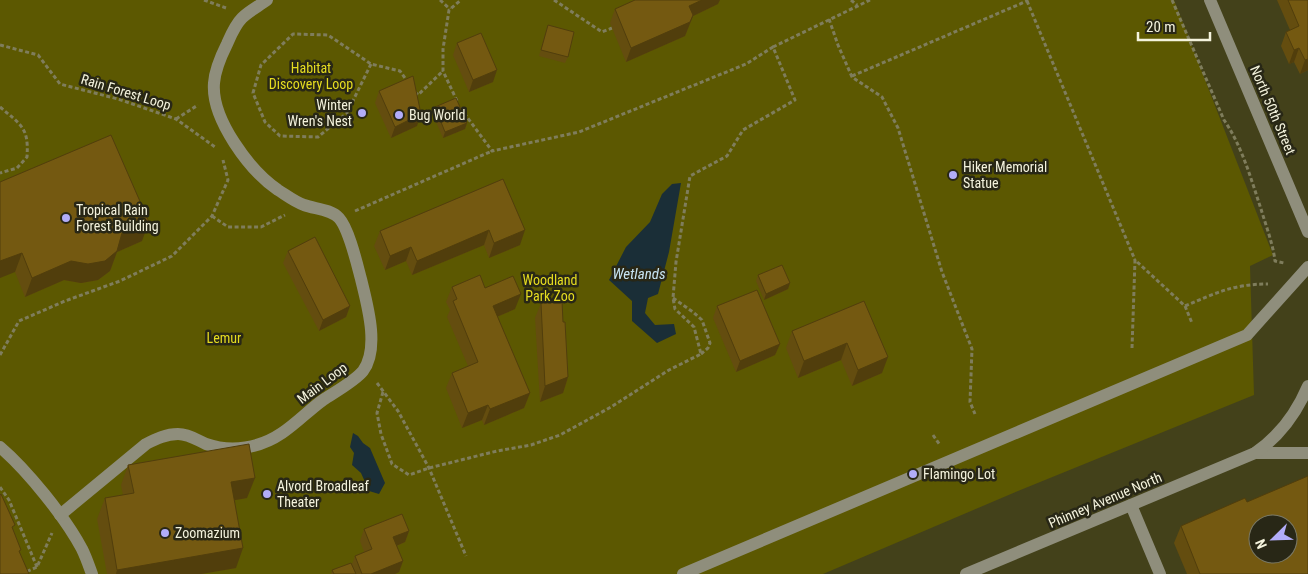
<svg xmlns="http://www.w3.org/2000/svg" width="1308" height="574" font-family="'Roboto Condensed',sans-serif">
<rect width="100%" height="100%" fill="#43411a"/>
<polygon fill="#5c5801" points="0,0 1174,0 1273,255 1250,266 1254,395 1018,491 823,574 0,574"/>
<g fill="#1a2e37">
<polygon points="681,183 669,252 658,294 648,298 645,313 655,325 674,324 676,334 657,343 632,321 632,301 609,280 626,247 650,222 662,194 672,184"/>
<polygon points="353,433 358,436 363,443 370,448 385,483 379,494 369,491 361,473 352,465 354,453 350,447"/>
</g>
<g fill="none" stroke-linecap="round" stroke-linejoin="round">
<g stroke="#7f7d5c" stroke-width="3" stroke-dasharray="4 2.5" stroke-linecap="butt">
<polyline points="204,0 226,8"/>
<polyline points="440,0 450,9"/>
<polyline points="554,0 602,32 612,28"/>
<polyline points="851,0 857,5"/>
<path d="M1172,0L1224,120C1242,146 1251,179 1261,209C1266,226 1273,244 1275,261L1284,263"/>
<polyline points="1027,1 1135,260"/>
<polyline points="829,19 838,45 852,77 882,97 898,128 942,272 972,349 970,402 975,414"/>
<polyline points="0,45 38,55 60,84 118,99 176,119 215,147"/>
<polyline points="773,47 870,0"/>
<polyline points="371,64 347,113 318,137 280,136 265,122 253,93 261,65 293,34 328,35 371,64 400,71 407,81"/>
<polyline points="852,76 1027,1 1026,0"/>
<polyline points="415,92 418,95 443,71"/>
<polyline points="457,101 443,71 443,49 449,10 461,0"/>
<path d="M0,107C21,125 29,127 27,157L17,168L0,173"/>
<polyline points="176,119 198,105"/>
<polyline points="355,211 492,151"/>
<polyline points="212,216 228,227 261,227 285,215"/>
<polyline points="673,298 693,312 702,320 710,343 708,348 701,354"/>
<path d="M1185,306C1216,293 1233,284 1268,284"/>
<polyline points="1132,348 1135,260 1185,306 1192,323"/>
<polyline points="0,355 19,321 65,301 120,281 172,256 212,216 228,180 223,160"/>
<polyline points="377,383 398,411 429,468 466,556"/>
<polyline points="383,392 377,413 381,434 392,464 409,475 429,468 497,451 531,445 560,435 611,407 669,370 701,354 694,327 675,309 673,298 676,262 690,176 727,156 743,130 795,100 773,47 746,64 579,132 492,151 459,106"/>
<polyline points="933,435 940,445"/>
<polyline points="0,487 9,500 37,567"/>
<polyline points="21,574 37,567 52,533"/>
</g>
<g stroke="#8f8e7c" stroke-width="12">
<polyline points="1210,0 1308,232"/>
<path d="M0,447C27,470 65,517 82,549C86,557 89,566 92,574"/>
<polyline points="1255,453 1308,453"/>
<polyline points="1131,505 1160,574"/>
<path d="M60,515L146,444C156,439 166,434 178,434C189,434 197,440 206,444C232,453 260,448 282,433C297,423 309,410 323,400C335,392 355,381 363,371C380,348 367,304 361,279C357,264 349,229 339,218C331,209 315,209 304,205C295,202 286,195 278,190C250,171 211,119 214,83C215,69 221,56 227,44C231,35 235,25 242,18C249,11 259,6 267,0"/>
<polyline points="683,574 1247,335 1308,267"/>
<path d="M966,574L1255,453C1280,436 1296,414 1308,386"/>
</g>
</g>
<g fill="#644d0f">
<polygon points="1277,0 1308,0 1308,70 1300,74 1294,62 1289,64 1281,46 1286,32 1290,30"/>
<polygon points="718,4 693,16 685,36 626,62 610,23 615,9"/>
<polygon points="548,25 568,57 565,63 539,56"/>
<polygon points="457,43 493,82 469,92 453,55"/>
<polygon points="379,91 417,126 391,138 375,103"/>
<polygon points="435,107 467,123 465,129 443,138 432,113"/>
<polygon points="503,179 520,245 489,258 484,245 412,275 406,261 385,270 374,246 380,231"/>
<polygon points="0,182 142,241 117,252 110,271 98,280 81,283 64,280 25,297 15,272"/>
<polygon points="288,251 350,306 346,317 319,331 283,263"/>
<polygon points="758,275 790,283 788,289 764,300 756,281"/>
<polygon points="452,287 485,288 515,309 497,317 530,393 524,408 484,425 482,420 462,428 446,388 452,373 468,366 447,317 450,310 446,302"/>
<polygon points="864,301 882,373 852,386 841,360 798,378 786,348 792,331"/>
<polygon points="541,303 563,322 568,377 563,393 540,402 535,318"/>
<polygon points="717,306 780,344 775,355 736,372 713,318"/>
<polygon points="128,465 247,498 235,500 236,568 201,574 107,574 97,519 105,498 123,495 121,485"/>
<polygon points="1247,502 1308,574 1187,574 1174,543 1181,526"/>
<polygon points="364,529 409,531 405,542 397,546 403,561 399,572 395,574 331,574 332,570 352,564 355,556 364,552 360,541"/>
</g>
<g fill="#513e0c">
<polygon points="702,0 720,0 718,4 693,16 685,36 626,62 631,48 689,6"/>
<polygon points="1299,48 1294,62 1289,64 1294,50"/>
<polygon points="1308,59 1308,70 1300,74 1305,60"/>
<polygon points="497,70 493,82 469,92 473,80"/>
<polygon points="421,114 417,126 391,138 395,127"/>
<polygon points="467,123 465,129 443,138 445,132"/>
<polygon points="149,222 142,241 117,252 110,271 98,280 81,283 64,280 25,297 32,278 71,261 122,233"/>
<polygon points="489,230 484,245 412,275 417,261"/>
<polygon points="525,230 520,245 489,258 494,243"/>
<polygon points="411,247 406,261 385,270 390,256"/>
<polygon points="22,253 15,272 0,278 0,261"/>
<polygon points="790,283 788,289 764,300 766,294"/>
<polygon points="521,294 515,309 487,321 493,306"/>
<polygon points="350,306 346,317 319,331 323,320"/>
<polygon points="847,343 841,360 798,378 804,361"/>
<polygon points="780,344 775,355 736,372 740,361"/>
<polygon points="888,357 882,373 852,386 858,370"/>
<polygon points="568,377 563,393 540,402 545,386"/>
<polygon points="530,393 524,408 484,425 490,409"/>
<polygon points="488,405 482,420 462,428 468,413"/>
<polygon points="255,478 247,498 224,502 231,482"/>
<polygon points="409,531 405,542 389,549 393,537"/>
<polygon points="243,548 236,568 201,574 116,574 117,570"/>
<polygon points="403,561 399,572 395,574 371,574"/>
</g>
<g fill="#745911" stroke="#513e0c" fill-rule="evenodd">
<polygon points="635,0 702,0 689,6 693,15 690,22 631,48 615,9"/>
<polygon points="1288,0 1308,0 1308,59 1305,60 1299,48 1294,50 1286,32 1299,26"/>
<polygon points="548,25 574,32 568,57 541,50"/>
<polygon points="481,33 497,70 473,80 457,43"/>
<polygon points="413,76 421,114 395,127 379,91"/>
<polygon points="456,98 467,123 445,132 435,107"/>
<polygon points="111,135 149,222 122,233 117,251 105,261 88,264 71,261 32,278 22,253 0,261 0,182"/>
<polygon points="503,179 525,230 494,243 489,230 417,261 411,247 390,256 380,231"/>
<polygon points="315,237 350,306 323,320 288,251"/>
<polygon points="782,265 790,283 766,294 758,275"/>
<polygon points="480,275 485,288 513,276 521,294 493,306 530,393 490,409 488,405 468,413 452,373 478,362 453,301 457,299 452,287"/>
<polygon points="757,290 780,344 740,361 717,306"/>
<polygon points="562,301 563,322 565,322 568,377 545,386 541,303"/>
<polygon points="864,301 888,357 858,370 847,343 804,361 792,331"/>
<polygon points="249,444 255,478 231,482 243,548 117,570 105,498 134,493 128,465"/>
<path d="M1308,476V574H1200L1181,526L1245,498L1247,502ZM1258,524H1288V554H1258Z"/>
<polygon points="1,494 15,525 12,527 21,550 19,551 29,574 0,574 0,495"/>
<polygon points="402,514 409,531 393,537 403,561 371,574 362,574 355,556 372,549 364,529"/>
<polygon points="351,563 356,574 334,574 332,570"/>
</g>
<g fill="#b2adf9" stroke="#282716" stroke-width="2">
<circle cx="362" cy="113" r="5"/>
<circle cx="399" cy="115" r="5"/>
<circle cx="953" cy="175" r="5"/>
<circle cx="66" cy="218" r="5"/>
<circle cx="913" cy="474" r="5"/>
<circle cx="267" cy="494" r="5"/>
<circle cx="165" cy="533" r="5"/>
</g>
<g text-anchor="middle" dominant-baseline="central" stroke-width="5" stroke-linejoin="round" paint-order="stroke">
<g font-size="14" fill="#e6dd20" stroke="#282716">
<text x="311" y="68">Habitat<tspan x="311" dy="16">Discovery Loop</tspan></text>
<text x="550" y="280">Woodland<tspan x="550" dy="16">Park Zoo</tspan></text>
<text x="224" y="338">Lemur</text>
</g>
<g font-size="14" fill="#f4f3dd" stroke="#282716">
<text transform="translate(126 92) rotate(17)">Rain Forest Loop</text>
<text transform="translate(1273 110) rotate(67)">North 50th Street</text>
<text transform="translate(322 383) rotate(-37)">Main Loop</text>
<text transform="translate(1105 500) rotate(-23)">Phinney Avenue North</text>
</g>
<g font-size="14" fill="#f4f3dd" stroke="#282716" text-anchor="start">
<text x="352" y="105" text-anchor="end">Winter<tspan x="352" dy="16">Wren's Nest</tspan></text>
<text x="409" y="115">Bug World</text>
<text x="963" y="167">Hiker Memorial<tspan x="963" dy="16">Statue</tspan></text>
<text x="76" y="210">Tropical Rain<tspan x="76" dy="16">Forest Building</tspan></text>
<text x="923" y="474">Flamingo Lot</text>
<text x="277" y="486">Alvord Broadleaf<tspan x="277" dy="16">Theater</tspan></text>
<text x="175" y="533">Zoomazium</text>
</g>
<g font-size="15" font-style="italic" fill="#c8e5f3" stroke="#282716">
<text x="639" y="274">Wetlands</text>
</g>
</g>
<g transform="translate(1273 539) rotate(247)"><circle r="24" fill="#282716" stroke="#7a7966"/>
<path d="M0-4L9 19L0 12L-9 19Z" fill="#b2adf9"/>
<text y="-8" font-size="14" font-weight="bold" text-anchor="middle" fill="#f4f3dd">N</text>
</g>
<path d="M1138 32v8h72v-8" fill="none" stroke="#f4f3dd" stroke-width="2.5"/>
<text x="1146" y="32" font-size="15" fill="#f4f3dd" stroke="#282716" stroke-width="4" paint-order="stroke">20 m</text>
</svg>
